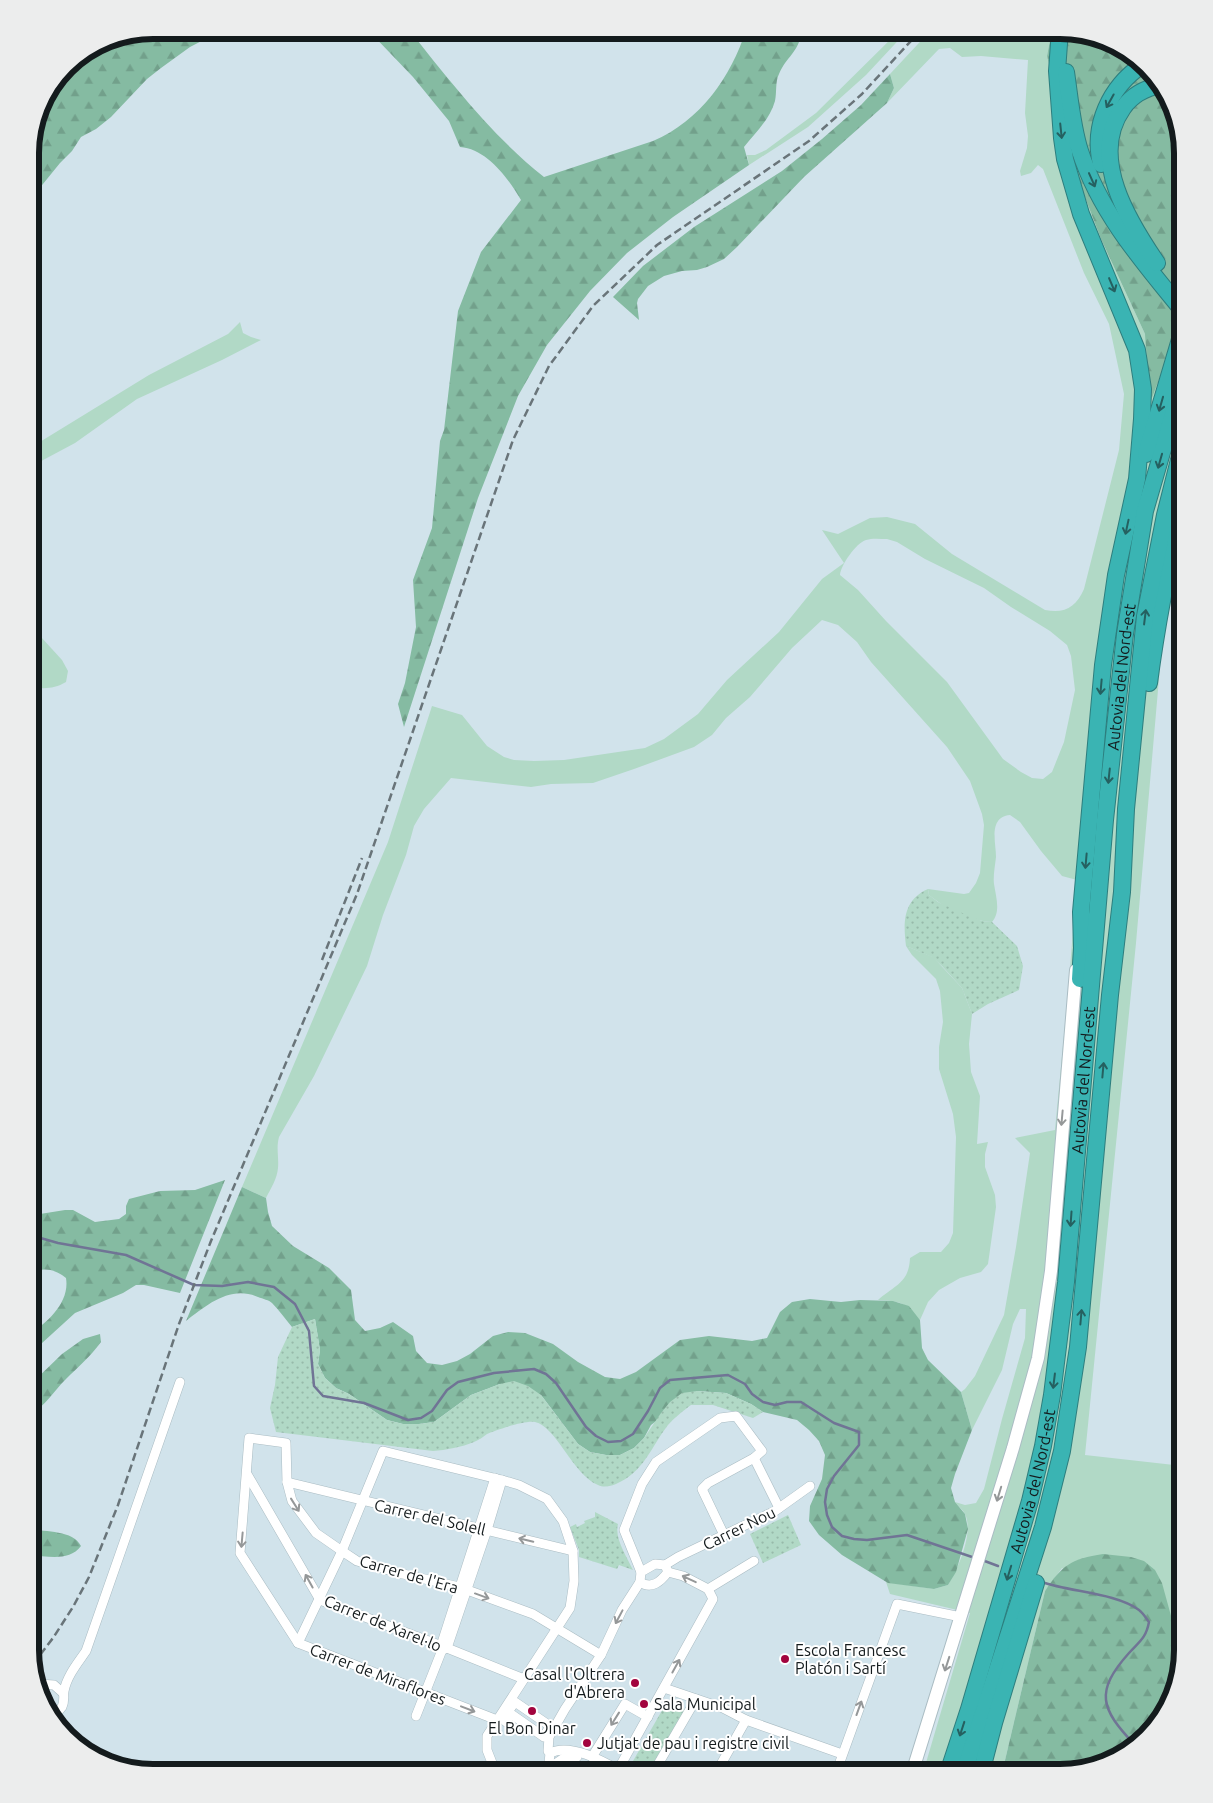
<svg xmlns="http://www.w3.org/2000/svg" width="1213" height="1803" font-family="Ubuntu,sans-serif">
<defs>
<pattern id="forest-firs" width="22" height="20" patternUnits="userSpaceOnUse" patternTransform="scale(1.25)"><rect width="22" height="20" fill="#85bba2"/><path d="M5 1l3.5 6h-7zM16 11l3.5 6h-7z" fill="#72a08b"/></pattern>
<pattern id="park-dots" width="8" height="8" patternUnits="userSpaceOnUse" patternTransform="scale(1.25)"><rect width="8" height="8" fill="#b1d9c6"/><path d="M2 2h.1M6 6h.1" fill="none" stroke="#97baaa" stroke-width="1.8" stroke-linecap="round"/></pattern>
</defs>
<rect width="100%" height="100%" fill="#d1e3eb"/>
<g fill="#b1d9c6" fill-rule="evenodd">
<polygon points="900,30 908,30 866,75 808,127 749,165 747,155 755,155 766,150 816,113"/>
<path d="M931,30H1052L1047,56L1073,166L1101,239L1145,334L1164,366L1183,303V547L1162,644L1136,943L1085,1455L1183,1466V1651L1179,1664V1645L1062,1568L1045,1591L1002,1773H923L970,1613L890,1594L886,1582L934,1589L948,1585C958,1569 974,1533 965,1514C963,1510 958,1506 955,1502L965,1505L976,1503L984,1489L1002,1419L1025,1338L1026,1309H1020L1013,1324L1002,1370L972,1430L961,1392L965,1389L975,1376L1004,1315L1016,1247L1030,1153L1015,1138L1055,1130L1068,993L1077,880L1062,876L1041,851L1020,822L1010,815C988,817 996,843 996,857C995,866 993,876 994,884C996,897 1001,912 992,922C973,922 943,907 929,895L928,889L964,894L969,893L976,883L980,873L984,825L982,814L970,781L947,747L871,662L857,642L838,625L822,620L792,648L750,697L726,718L712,735L694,747L634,769L593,783L551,784L531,787L451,778L424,809L414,826L406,855L383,915L367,966L314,1076L279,1137C276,1148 279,1157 278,1168C277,1179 271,1188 266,1198L242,1187L388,842L432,706L462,715L487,746L504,757L514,760L534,761L564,760L645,748L664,739L698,714L727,680L779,632L822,579L844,563L822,530L838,534L870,518L887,517L915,524L952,554L1045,610C1065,614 1076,607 1084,589L1119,450L1124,394L1109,324L1084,273L1043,169L1038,165L1031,173L1021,176L1020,171L1027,148L1028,136L1025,113L1028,60L981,56L962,57L950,48L939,49L887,103L894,88L890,74ZM887,539L897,542L925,559L984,588L1011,607L1050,631L1067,645L1071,656L1075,690L1064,742L1052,772L1043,779L1032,778L1021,772L1003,759L947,682L886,621L858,590L840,575C841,565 856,543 866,540C872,538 880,539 887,539Z"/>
<polygon points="240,322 243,333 251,337 261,340 222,360 137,399 75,443 30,467 30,448 149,375 228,334"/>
<path d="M30,625L62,660L68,671L66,682C54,689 44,689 30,687Z"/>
<path d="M906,946L933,957L962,988L972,1014L969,1044L971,1072L980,1096L977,1144L988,1142L985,1154V1167L995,1195L996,1207L988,1264L981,1272L960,1278L939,1290L928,1302L920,1320C906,1303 901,1301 878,1300C895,1285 909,1283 910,1258L920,1252H941L949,1243L953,1233L956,1137L953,1114L939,1069V1047L943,1022L940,991L936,979L912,955Z"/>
</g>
<g fill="url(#forest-firs)">
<polygon points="152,30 223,30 190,47 161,68 147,79 111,117 96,129 81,137 72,151 60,163 30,200 30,145 39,105 66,66 106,39"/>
<path d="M368,30H409C450,81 492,136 544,177L653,141C700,121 731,77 746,30H800L801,33C799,52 786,57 779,74C775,82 777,92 775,101C770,119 756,132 744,147L749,165L673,217L627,253L590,291L547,345L518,396L478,498L404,727L398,704L405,683L416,627L413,580L432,528L440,441L444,430L458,311L481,252L521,200C508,178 487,149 460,147L449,121L413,77Z"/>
<polygon points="1052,30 1068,30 1128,50 1167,91 1183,152 1183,303 1164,366 1150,403 1145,334 1101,239 1073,166 1047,56"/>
<polygon points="890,74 894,88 887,103 804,177 737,247 724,259 707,267 697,270 682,271 664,276 648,286 638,299 637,303 639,320 613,297 643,266 694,227 782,171 822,139 861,105"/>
<path d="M225,1180L180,1293L144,1285H136L123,1293L75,1313L30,1354V1334C48,1322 70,1302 66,1278C55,1269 43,1267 30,1273V1214H40L65,1210H73L95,1222L119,1219L126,1214V1206L129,1199L160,1191L195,1190Z"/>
<path d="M242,1187L266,1198L268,1212L272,1226L293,1246L329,1268L351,1290L355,1320L365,1331L380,1328L393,1322L413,1336L416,1351L427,1363L442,1365L457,1361L470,1354L493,1336L508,1332L525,1333L553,1344L578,1362L605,1377L620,1379L636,1372L680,1340L709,1336L752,1341L767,1338L780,1312L792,1302L810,1299L841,1302L860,1300L893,1301L909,1306L920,1320L922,1348L928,1360L961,1392L972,1430L955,1474L951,1488L955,1502L965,1514L968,1529L956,1572L948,1585L934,1589L888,1583L842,1555L819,1535L809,1521L810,1506L822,1479L825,1455L819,1441L809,1430L797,1420L763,1412L751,1404L726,1393L697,1391L651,1425L644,1438L634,1448L620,1455H606L590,1452L578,1444L541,1395L500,1384L471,1395L434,1422L419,1424H403L387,1420L349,1394L336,1388L325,1378L318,1364L320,1350L315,1319L292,1327C286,1320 279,1310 272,1303C269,1300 263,1299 258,1297C230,1285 207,1305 186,1321Z"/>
<path d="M100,1334L101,1342C91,1356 78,1367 66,1379C53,1392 46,1405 30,1415V1385L62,1354L83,1339Z"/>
<path d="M30,1529C46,1532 73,1530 81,1546C69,1562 47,1556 30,1555Z"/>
<path d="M1103,1554L1131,1557L1144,1561L1155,1570L1162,1583L1179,1645V1664L1166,1712L1122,1757L1061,1773H1002L1045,1591C1062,1565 1071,1559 1103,1554Z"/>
</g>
<g fill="url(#park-dots)">
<path d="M928,889L929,895L938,902L960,912L982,921L992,922L1017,946L1023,966L1019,990L988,1004L972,1014L962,988L942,966L932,957L906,946C903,922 903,900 928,889Z"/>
<path d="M315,1319L320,1350L318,1364L325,1378L336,1388L349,1394L387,1420L403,1424H419L434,1422L471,1395L500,1384L514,1381L528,1386L541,1395L578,1444L590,1452L606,1455H620L634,1448L644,1438L661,1413L670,1402L682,1393L697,1391L726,1393L751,1404L763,1412L753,1418L713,1405H691C683,1411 674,1418 668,1425C651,1447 644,1472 616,1484C611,1486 604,1488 598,1485C573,1475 556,1426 535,1422C525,1420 496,1430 487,1434C483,1437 479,1440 474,1442C462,1447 446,1450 433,1451L276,1432L270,1408L275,1385L278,1357L292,1327Z"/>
<path d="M595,1512L618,1524C614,1538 627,1557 633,1570L619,1565L617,1569L579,1557V1550L570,1527L576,1524L577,1527L585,1523L584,1521L595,1517Z"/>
<polygon points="788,1515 801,1545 763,1563 750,1534"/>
<polygon points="668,1700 686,1710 649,1773 638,1773 629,1768"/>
</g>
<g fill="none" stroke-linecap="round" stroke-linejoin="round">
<g stroke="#707495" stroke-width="2.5">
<polyline points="30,1235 58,1243 126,1255 194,1285 222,1286 248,1282 274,1287 295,1304 309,1331 314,1386 323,1396 364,1403 408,1420 421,1418 432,1411 447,1390 458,1382 494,1373 534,1369 546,1374 556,1383 586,1427 596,1436 608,1442 621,1441 633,1434 648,1411 660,1388 670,1380 728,1375 745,1384 752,1394 763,1402 775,1405 787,1402 801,1402 834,1423 859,1432 859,1445 834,1476 827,1489 825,1502 827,1515 832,1527 842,1536 854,1539 867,1540 907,1535 975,1558"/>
<polyline points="982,1560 998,1566"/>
<path d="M1042,1582C1070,1592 1116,1593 1139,1610C1143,1613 1146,1618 1149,1622C1146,1638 1140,1641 1129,1653C1094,1692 1101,1709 1134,1744"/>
</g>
<g stroke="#aabcc3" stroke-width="10">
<g id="street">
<polyline points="754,1458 779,1508"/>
<polyline points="247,1474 320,1600 447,1648 524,1679"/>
<polyline points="495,1478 441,1646 442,1650 447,1648 487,1530 502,1480"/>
<polyline points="287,1482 573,1551"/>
<path d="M655,1564L665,1565L668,1572C661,1581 652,1590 640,1582L641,1572Z"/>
<polyline points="665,1565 678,1557 724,1535 775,1511 810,1486"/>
<polyline points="641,1572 624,1530 642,1484 656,1462 720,1418 736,1416 762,1451 754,1458 708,1483 702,1489 724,1535"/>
<polyline points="668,1572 683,1576 708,1589"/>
<polyline points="708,1589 754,1561"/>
<polyline points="298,1643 342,1551 383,1451 502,1480 519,1485 547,1499 563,1521 573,1551 574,1581 570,1608 487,1736 487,1750 496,1773"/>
<polyline points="39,1684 54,1685 63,1693"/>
<polyline points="664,1688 723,1708 746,1720 842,1754"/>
<polygon points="515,1702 550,1726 544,1737 511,1714 506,1722 503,1719"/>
<path d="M48,1713C54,1713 59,1712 62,1707C65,1701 63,1696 64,1691C67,1676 77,1664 86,1651L180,1382"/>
<polyline points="416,1716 442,1650"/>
<polyline points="497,1720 298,1643 240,1553 249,1438 286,1443 287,1482 292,1501 316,1533 342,1551 357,1561 399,1573 459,1587 533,1614 601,1655"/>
<path d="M550,1753C571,1742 606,1763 624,1773"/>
<polyline points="592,1757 625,1704 648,1717"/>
<polyline points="549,1768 564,1758 577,1757"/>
<polyline points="618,1770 713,1599 708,1589"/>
<polyline points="548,1773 550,1753 548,1751 549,1737 565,1709 601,1655 622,1610 640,1582"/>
<polyline points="653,1773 696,1699"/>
<polyline points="716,1773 746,1720"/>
<polyline points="836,1773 897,1604 961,1617"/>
</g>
</g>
<g stroke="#aabcc3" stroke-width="14">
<polyline id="secondary" points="912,1773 1013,1448 1038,1358 1051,1271 1076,970"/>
</g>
<g stroke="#2d7e7e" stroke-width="18">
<g id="highway">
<polyline points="1060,30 1057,71 1062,138 1065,159 1081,214 1137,350 1143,389 1142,419 1137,479 1116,575 1103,665 1081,912 1082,948 1080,979"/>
<path d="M1066,72C1070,99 1072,126 1080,151C1100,213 1143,262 1183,311"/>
<path d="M1101,164C1092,125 1110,87 1142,65"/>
<path d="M1157,263C1129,222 1088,157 1123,108C1132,95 1145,88 1161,85"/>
<polyline points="1146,454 1183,329"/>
<path d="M1149,683C1157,622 1169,561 1183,501"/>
<path id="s1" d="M948,1773L969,1709L1030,1501L1043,1446L1052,1395L1066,1282L1105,820L1125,634L1145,511L1183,380"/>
<polyline points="964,1773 1043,1527 1062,1451 1078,1347 1110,995 1122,892 1126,809 1145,616 1165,515 1183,444"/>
<polyline points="981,1773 994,1723 1036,1583"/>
</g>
</g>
<use href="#street" stroke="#fff" stroke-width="9"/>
<use href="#secondary" stroke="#fff" stroke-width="12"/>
<use href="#highway" stroke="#3ab4b3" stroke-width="16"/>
<g stroke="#697479" stroke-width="2.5" stroke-dasharray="8 4" stroke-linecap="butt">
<polyline points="322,960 362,858"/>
<polyline points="33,1664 53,1638 73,1607 89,1577 118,1505 179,1324 211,1241 357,894 513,440 549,366 593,306 657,245 809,141 862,94 921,30"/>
</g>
</g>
<defs><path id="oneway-shaft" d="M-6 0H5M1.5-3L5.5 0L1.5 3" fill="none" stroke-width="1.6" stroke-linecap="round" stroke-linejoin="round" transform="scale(1.25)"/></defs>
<g stroke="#256060">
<use href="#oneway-shaft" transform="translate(1110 101) rotate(119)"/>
<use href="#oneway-shaft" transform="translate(1061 131) rotate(84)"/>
<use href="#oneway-shaft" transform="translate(1092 180) rotate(66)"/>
<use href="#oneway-shaft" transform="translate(1112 285) rotate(67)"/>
<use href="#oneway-shaft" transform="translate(1161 404) rotate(106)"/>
<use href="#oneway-shaft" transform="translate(1160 461) rotate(106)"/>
<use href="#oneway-shaft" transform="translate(1127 527) rotate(102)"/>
<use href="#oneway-shaft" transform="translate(1145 617) rotate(-83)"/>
<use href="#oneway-shaft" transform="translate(1101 687) rotate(95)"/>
<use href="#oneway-shaft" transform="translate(1109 776) rotate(96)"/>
<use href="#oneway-shaft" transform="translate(1086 861) rotate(95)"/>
<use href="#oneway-shaft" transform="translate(1103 1070) rotate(-85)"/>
<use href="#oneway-shaft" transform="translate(1071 1219) rotate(94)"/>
<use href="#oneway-shaft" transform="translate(1081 1317) rotate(-85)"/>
<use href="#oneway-shaft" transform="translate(1054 1381) rotate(97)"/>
<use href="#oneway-shaft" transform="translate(1009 1573) rotate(107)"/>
<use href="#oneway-shaft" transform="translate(962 1729) rotate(108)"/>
</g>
<g stroke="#959899">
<use href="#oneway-shaft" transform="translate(1062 1118) rotate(95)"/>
<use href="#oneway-shaft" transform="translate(999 1494) rotate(107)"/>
<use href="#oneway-shaft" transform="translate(295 1505) rotate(58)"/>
<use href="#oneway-shaft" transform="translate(242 1540) rotate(95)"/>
<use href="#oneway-shaft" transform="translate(526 1540) rotate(-167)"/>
<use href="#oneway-shaft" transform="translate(689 1579) rotate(-155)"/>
<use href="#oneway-shaft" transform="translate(309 1581) rotate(-119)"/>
<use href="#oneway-shaft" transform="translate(482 1596) rotate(20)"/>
<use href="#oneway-shaft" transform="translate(619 1617) rotate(118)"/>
<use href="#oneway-shaft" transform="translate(947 1664) rotate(108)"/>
<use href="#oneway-shaft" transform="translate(676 1666) rotate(-61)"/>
<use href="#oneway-shaft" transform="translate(859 1708) rotate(-70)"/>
<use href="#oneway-shaft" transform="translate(468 1709) rotate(21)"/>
<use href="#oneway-shaft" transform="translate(615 1719) rotate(122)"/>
</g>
<g fill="#a2043e" stroke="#fff" stroke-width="2">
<circle cx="785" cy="1659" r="5"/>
<circle cx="635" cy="1683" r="5"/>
<circle cx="644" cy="1704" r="5"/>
<circle cx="532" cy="1711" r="5"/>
<circle cx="587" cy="1743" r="5"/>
</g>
<g text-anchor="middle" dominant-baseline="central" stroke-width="4" stroke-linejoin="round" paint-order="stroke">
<g font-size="16" fill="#141b1d" stroke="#fff">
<text stroke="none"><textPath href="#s1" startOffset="1114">Autovia del Nord-est</textPath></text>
<text stroke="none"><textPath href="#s1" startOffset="709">Autovia del Nord-est</textPath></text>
<text stroke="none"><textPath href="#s1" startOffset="304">Autovia del Nord-est</textPath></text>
<text transform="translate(430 1517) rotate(13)">Carrer del Solell</text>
<text transform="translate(739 1528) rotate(-26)">Carrer Nou</text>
<text transform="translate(409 1574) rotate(16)">Carrer de l'Era</text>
<text transform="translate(383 1623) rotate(22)">Carrer de Xarel·lo</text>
<text transform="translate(378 1674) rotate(21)">Carrer de Miraflores</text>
</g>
<g font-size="16" fill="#141b1d" stroke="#fff" text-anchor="start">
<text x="795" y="1650">Escola Francesc<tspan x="795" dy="18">Platón i Sartí</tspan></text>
<text x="625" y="1674" text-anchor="end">Casal l'Oltrera<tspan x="625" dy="18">d'Abrera</tspan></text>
<text x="654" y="1704">Sala Municipal</text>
<text x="532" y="1728" text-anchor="middle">El Bon Dinar</text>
<text x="597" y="1743">Jutjat de pau i registre civil</text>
</g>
</g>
<path d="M0 0H1213V1803H0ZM153 39H1060A114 114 0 0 1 1174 153V1650A114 114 0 0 1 1060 1764H153A114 114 0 0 1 39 1650V153A114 114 0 0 1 153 39Z" fill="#eceded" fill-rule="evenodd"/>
<path fill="none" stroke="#141b1d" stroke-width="6" d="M153 39H1060A114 114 0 0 1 1174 153V1650A114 114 0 0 1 1060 1764H153A114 114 0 0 1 39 1650V153A114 114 0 0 1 153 39Z"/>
</svg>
